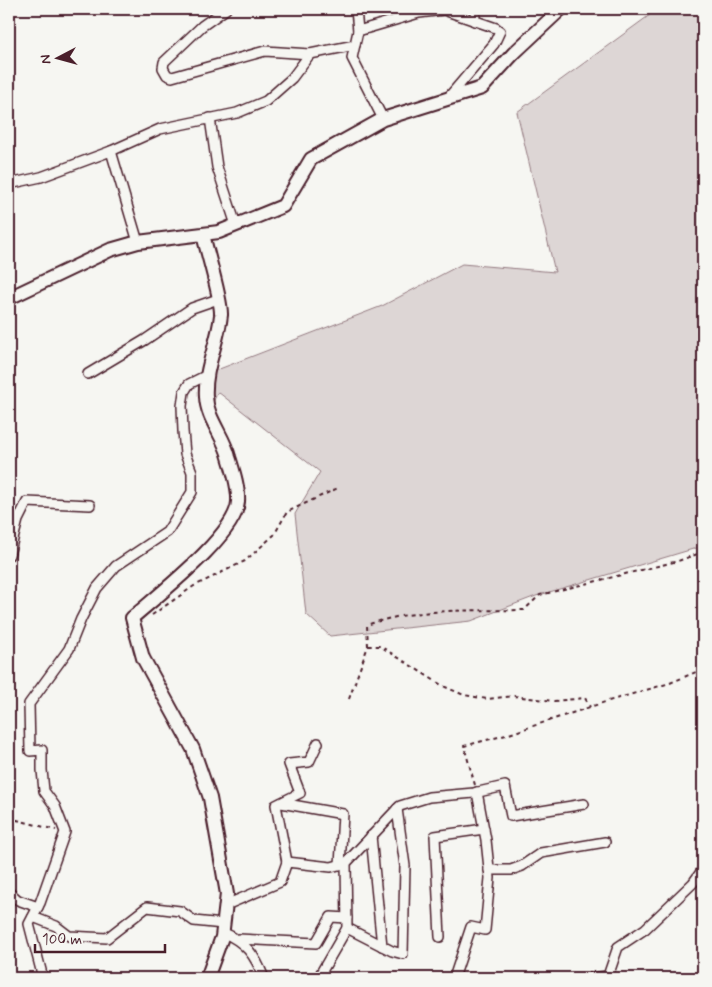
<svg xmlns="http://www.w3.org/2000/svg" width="712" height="987" font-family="Mynerve,sans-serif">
<rect width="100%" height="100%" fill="#f6f6f2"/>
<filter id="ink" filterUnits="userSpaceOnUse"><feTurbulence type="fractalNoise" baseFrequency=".02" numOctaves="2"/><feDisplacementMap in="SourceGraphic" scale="10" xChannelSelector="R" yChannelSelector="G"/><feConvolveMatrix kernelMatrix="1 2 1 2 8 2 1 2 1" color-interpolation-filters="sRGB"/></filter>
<g filter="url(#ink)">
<polygon fill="#ddd6d5" stroke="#947a80" points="658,9 703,9 703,546 536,596 471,621 330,636 306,614 295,514 320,472 218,392 212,404 209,373 382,306 462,264 555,272 517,112"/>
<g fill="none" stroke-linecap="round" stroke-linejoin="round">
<g stroke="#4a1f2b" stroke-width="12">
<g id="street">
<polyline points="226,9 202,26 164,62 163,68 167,75 172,77 265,51 310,54"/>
<polyline points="356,9 358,31 352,58 383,119"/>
<polyline points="474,21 476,9"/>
<polyline points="358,31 419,13 444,10 496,28 500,31 494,44 448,98"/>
<polyline points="210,118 217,167 236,225"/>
<polyline points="111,151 138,242"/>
<polyline points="9,184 41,177 111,151 160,129 237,113 266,101 292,78 310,54 355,45"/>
<polyline points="88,374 145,340 192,308 218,299"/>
<polyline points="9,555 18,520 27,502 90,505"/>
<polyline points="281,803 343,814 340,865"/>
<polyline points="371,836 382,946"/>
<polyline points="287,862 276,805 300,793 289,764 309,762 318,743"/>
<polyline points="489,870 511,870 522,866 541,853 605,842"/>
<polyline points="9,892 18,900 38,907"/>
<polyline points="226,905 280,882 287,862 331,867 346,863"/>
<polyline points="33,917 56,926 69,936 107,938 147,907 180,911 194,921 223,924"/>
<polyline points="347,928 392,951 403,954 405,866 397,809"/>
<path d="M222,932C246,942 255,955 264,978"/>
<polyline points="440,937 435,836 484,829"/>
<polyline points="239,939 316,943 331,917 347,918"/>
<polyline points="43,978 29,924 40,903 65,832 55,806 44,791 42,770 42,750 30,751 29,704 69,649 81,619 97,588 116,566 167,532 192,492 192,472 185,454 183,431 182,406 184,392 189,384 207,375"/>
<polyline points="318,978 347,928 346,863 400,806 429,797 474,793 505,786 511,816 584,804"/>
<polyline points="454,978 471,927 485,930 490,878 486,840 477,792"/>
<polyline points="590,978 608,976 618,947 645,929 693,883 703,869"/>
</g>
</g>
<g stroke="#4a1f2b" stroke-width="16">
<g id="secondary">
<path d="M203,234C207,253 222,300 221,315C218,344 204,368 206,397C207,419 224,436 229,457C233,470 239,488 238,502C236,535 158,595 132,618L143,658L193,749L210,798L227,894L222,937L207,978"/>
<polyline points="9,298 110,250 138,242 219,232 283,206 311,159 383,119 482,88 514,53 561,9"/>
</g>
</g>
<g stroke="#4a1f2b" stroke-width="2" stroke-dasharray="4 4" stroke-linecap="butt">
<polyline points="152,615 194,586 245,561 274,535 287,512 338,488"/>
<path d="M368,646L367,625C418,607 472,611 524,610L540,595L678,561L703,552"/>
<polyline points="349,699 368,646 380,646 443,686 464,695 487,699 514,696 554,701 585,698 590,707"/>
<polyline points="475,785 464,746 506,735 605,702 670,683 703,669"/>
<polyline points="9,824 17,820 56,830"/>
</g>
<use href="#street" stroke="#f6f6f2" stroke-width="9"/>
<use href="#secondary" stroke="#f6f6f2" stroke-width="12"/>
</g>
</g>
<rect width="712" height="987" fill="none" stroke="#f6f6f2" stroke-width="30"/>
<rect x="15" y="15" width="682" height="957" fill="none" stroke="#4a1f2b" stroke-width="2" filter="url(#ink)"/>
<g transform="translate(58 58) rotate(264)" stroke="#f6f6f2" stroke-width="4" paint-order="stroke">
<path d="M0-4L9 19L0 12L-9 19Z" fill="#4a1f2b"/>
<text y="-8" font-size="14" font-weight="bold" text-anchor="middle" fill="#4a1f2b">N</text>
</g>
<path d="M35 944v8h130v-8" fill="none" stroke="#4a1f2b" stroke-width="2.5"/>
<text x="42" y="944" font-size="15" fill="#4a1f2b" stroke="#f6f6f2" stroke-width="4" paint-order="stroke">100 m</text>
</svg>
